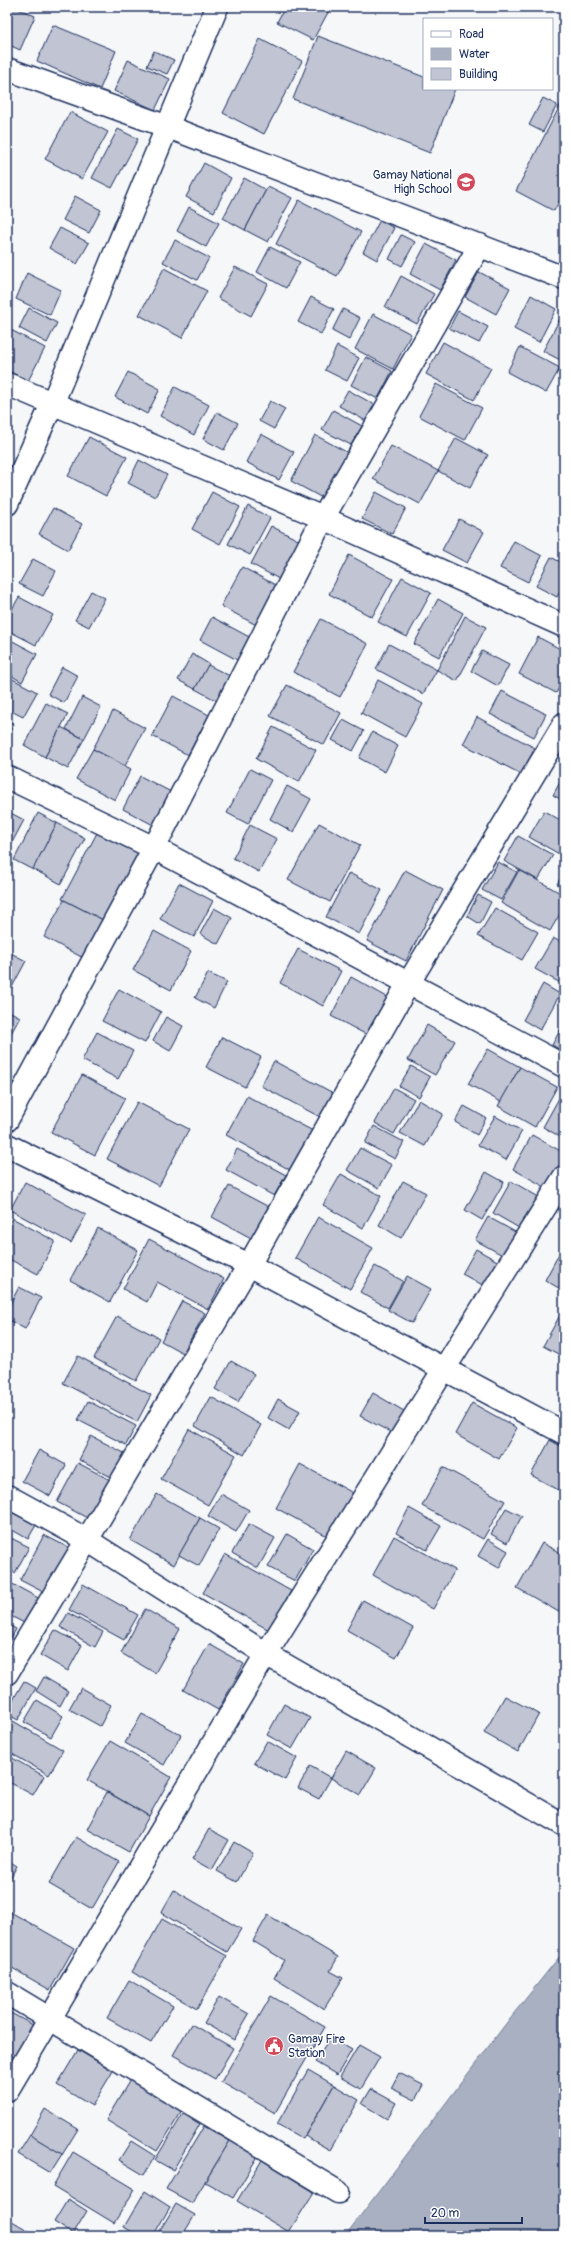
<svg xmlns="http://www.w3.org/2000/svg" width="571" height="2243" font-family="Pangolin,sans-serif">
<rect width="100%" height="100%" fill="#f6f7f9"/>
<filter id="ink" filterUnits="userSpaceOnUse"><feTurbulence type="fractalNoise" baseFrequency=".025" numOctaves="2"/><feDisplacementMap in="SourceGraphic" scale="8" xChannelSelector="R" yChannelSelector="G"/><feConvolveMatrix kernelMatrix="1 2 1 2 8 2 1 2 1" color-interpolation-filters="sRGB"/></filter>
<g filter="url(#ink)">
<polygon fill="#a9b0c1" stroke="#707c99" points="564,1951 564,2236 345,2236 511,2017"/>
<g fill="#c0c4d3" stroke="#1b2f5e">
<polygon points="7,7 14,7 35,16 20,50 7,44"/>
<polygon points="285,7 331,7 313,40 277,22"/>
<polygon points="53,25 116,51 100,89 37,61"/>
<polygon points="318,36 424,77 424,89 455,89 430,153 293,99"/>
<polygon points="260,39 302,61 264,134 223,113"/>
<polygon points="154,51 174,60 167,74 147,66"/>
<polygon points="128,60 170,79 155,110 114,91"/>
<polygon points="543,98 557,105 543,132 529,125"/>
<polygon points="564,98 564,193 554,211 516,191"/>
<polygon points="70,112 108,132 82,179 45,159"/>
<polygon points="118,129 138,139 112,188 92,178"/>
<polygon points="204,163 231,178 214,212 186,197"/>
<polygon points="244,178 266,190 245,230 223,218"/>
<polygon points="268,186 292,198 268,242 245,230"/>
<polygon points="75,196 101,210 89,233 63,220"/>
<polygon points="299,200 361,232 337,276 276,244"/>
<polygon points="189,207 219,223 206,247 177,231"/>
<polygon points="380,220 394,228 377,260 363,252"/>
<polygon points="60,228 89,243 77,264 49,248"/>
<polygon points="401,235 415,242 402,266 389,259"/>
<polygon points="175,240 209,258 197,280 163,262"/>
<polygon points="426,244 456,260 440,290 410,274"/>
<polygon points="270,247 300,262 286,288 257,272"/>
<polygon points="235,267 268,284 251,316 218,298"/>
<polygon points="164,268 207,291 182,338 139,315"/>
<polygon points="479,272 510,288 496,314 465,297"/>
<polygon points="27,273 61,290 50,315 16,299"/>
<polygon points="401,276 434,294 417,324 385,307"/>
<polygon points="531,295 556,309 539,342 514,329"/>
<polygon points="311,297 334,309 321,334 298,322"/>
<polygon points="29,308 57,323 47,343 19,328"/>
<polygon points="343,309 360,318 349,340 332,331"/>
<polygon points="458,311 488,327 479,343 449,328"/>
<polygon points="564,311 564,362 543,351"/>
<polygon points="373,314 411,334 393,369 355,349"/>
<polygon points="11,330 45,348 28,381 7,370 7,337"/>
<polygon points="443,342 491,368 474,400 426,374"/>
<polygon points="337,346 359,358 347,381 325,370"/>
<polygon points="520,347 560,368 546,393 507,372"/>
<polygon points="366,357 392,371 378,399 351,385"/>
<polygon points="128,372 160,389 147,414 115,397"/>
<polygon points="436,384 482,408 465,440 419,416"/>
<polygon points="175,387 209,405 194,435 160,416"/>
<polygon points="348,390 375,405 366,421 339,406"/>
<polygon points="270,401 285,409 274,429 259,421"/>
<polygon points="333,410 362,426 351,445 322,430"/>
<polygon points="217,412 238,423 224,450 203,439"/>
<polygon points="261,434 294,452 279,480 246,462"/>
<polygon points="315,435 352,455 328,501 291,481"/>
<polygon points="89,437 127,457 106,496 68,476"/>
<polygon points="456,438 488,455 470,488 438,471"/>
<polygon points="391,446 438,471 420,504 373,479"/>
<polygon points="139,460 167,475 155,497 128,483"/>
<polygon points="212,492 240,507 220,544 192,529"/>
<polygon points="376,492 406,508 392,534 362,519"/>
<polygon points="248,506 270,518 250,555 228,544"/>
<polygon points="53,508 82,524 68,550 39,534"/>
<polygon points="459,519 484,532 467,563 442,550"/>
<polygon points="271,526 300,541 279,579 251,564"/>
<polygon points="514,541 542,556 528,582 500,568"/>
<polygon points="349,555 393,579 372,617 329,594"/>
<polygon points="551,557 564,564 564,584 557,597 536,586"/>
<polygon points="33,559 56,571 43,596 19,584"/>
<polygon points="242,567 281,588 260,627 221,606"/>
<polygon points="402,577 431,593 407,637 378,622"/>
<polygon points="91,591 105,598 89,627 75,620"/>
<polygon points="19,597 53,615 36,645 7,630 7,618"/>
<polygon points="438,599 463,613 439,657 414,644"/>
<polygon points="465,616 486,627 457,681 437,670"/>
<polygon points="212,617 253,639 241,662 200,640"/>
<polygon points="321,619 368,644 340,697 293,672"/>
<polygon points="538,637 564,651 564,679 556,693 519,674"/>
<polygon points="7,638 37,654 22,682 7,673"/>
<polygon points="389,644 437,670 423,694 376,669"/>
<polygon points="482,651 509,665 498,686 471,671"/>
<polygon points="192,654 209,664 195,689 178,680"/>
<polygon points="208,665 234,678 221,703 195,689"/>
<polygon points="62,667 78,676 64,703 48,694"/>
<polygon points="7,676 37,692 23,717 7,709"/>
<polygon points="378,680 423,704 405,737 361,713"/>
<polygon points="287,685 341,713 324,745 270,716"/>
<polygon points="502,691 546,714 534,737 490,714"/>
<polygon points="173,696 209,715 188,755 152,736"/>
<polygon points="82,697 101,707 84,739 66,729"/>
<polygon points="46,703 68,714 45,757 24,745"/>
<polygon points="113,711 145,728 125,766 93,749"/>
<polygon points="477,717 535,748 521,774 463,744"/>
<polygon points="7,720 14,724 7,738"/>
<polygon points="343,720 364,731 353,751 332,740"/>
<polygon points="61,727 84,739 68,769 45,757"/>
<polygon points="273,727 316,750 299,782 256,759"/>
<polygon points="372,732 398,746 385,772 359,758"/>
<polygon points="93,749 131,769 115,800 76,779"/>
<polygon points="250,769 271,780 248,824 227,813"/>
<polygon points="564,775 564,801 553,795"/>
<polygon points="140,776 175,794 157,827 123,809"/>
<polygon points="287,786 311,799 293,832 270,819"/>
<polygon points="7,811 24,820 7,852"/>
<polygon points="544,811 564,822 564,849 561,855 529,837"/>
<polygon points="38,813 57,823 33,870 14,860"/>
<polygon points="57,823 85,838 61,884 33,869"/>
<polygon points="319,823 360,845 330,902 288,880"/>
<polygon points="250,825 277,839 259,872 233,858"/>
<polygon points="98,831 143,855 107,922 62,899"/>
<polygon points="518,836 553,855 538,880 504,861"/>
<polygon points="498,862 517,872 501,900 482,890"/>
<polygon points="405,870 443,890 406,961 367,941"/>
<polygon points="519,870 564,895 564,907 550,931 501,903"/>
<polygon points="564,872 564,888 557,884"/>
<polygon points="349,873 382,890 359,934 326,917"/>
<polygon points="179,883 213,901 194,937 160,919"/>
<polygon points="478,895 491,902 480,924 467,916"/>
<polygon points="64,900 107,922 87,960 44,937"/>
<polygon points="214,908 232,918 218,944 200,934"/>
<polygon points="495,908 538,932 522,960 478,936"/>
<polygon points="154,931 191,951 171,990 133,970"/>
<polygon points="553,938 564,944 564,985 535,969"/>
<polygon points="298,949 341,971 323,1006 280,983"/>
<polygon points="7,951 26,961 11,989 7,987"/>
<polygon points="208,973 227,982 214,1008 195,998"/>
<polygon points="351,977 389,998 369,1036 331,1016"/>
<polygon points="543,984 560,994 540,1030 523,1020"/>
<polygon points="119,989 161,1012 145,1043 102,1021"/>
<polygon points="7,1010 20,1017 7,1041"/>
<polygon points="166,1017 183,1026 170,1051 153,1041"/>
<polygon points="564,1023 564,1052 552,1045"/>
<polygon points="427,1025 455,1041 435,1075 408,1060"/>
<polygon points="97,1032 133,1051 118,1079 82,1060"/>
<polygon points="222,1037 261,1057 245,1087 206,1067"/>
<polygon points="488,1049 520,1067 501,1102 468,1084"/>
<polygon points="274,1061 335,1094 322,1118 261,1086"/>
<polygon points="411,1066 430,1077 419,1097 399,1086"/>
<polygon points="520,1067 557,1087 535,1127 498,1106"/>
<polygon points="82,1075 125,1098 95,1155 51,1132"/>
<polygon points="7,1079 16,1084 7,1101"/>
<polygon points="394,1088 414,1099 394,1134 375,1123"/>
<polygon points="564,1089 564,1139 543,1127"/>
<polygon points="247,1096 313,1131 292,1171 226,1135"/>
<polygon points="419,1100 443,1114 425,1146 400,1133"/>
<polygon points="137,1102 189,1129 159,1186 107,1159"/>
<polygon points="464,1106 486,1118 477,1135 455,1122"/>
<polygon points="495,1116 522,1131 506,1160 478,1145"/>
<polygon points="374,1126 404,1142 395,1159 365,1143"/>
<polygon points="532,1135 564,1153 564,1170 552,1191 513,1169"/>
<polygon points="360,1148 392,1165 379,1188 347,1170"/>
<polygon points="237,1149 286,1175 274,1196 226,1170"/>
<polygon points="486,1172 504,1182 482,1220 465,1210"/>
<polygon points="341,1174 381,1196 363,1228 323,1205"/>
<polygon points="403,1181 426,1193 401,1238 379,1225"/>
<polygon points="511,1181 544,1200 526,1232 493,1213"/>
<polygon points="25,1182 86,1215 71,1243 10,1210"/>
<polygon points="229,1186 269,1207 253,1239 212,1217"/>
<polygon points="318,1217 373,1248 350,1289 295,1258"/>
<polygon points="488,1217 519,1234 506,1257 475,1240"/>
<polygon points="12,1218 55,1241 38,1274 7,1258 7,1227"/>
<polygon points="98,1228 138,1250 110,1302 70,1280"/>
<polygon points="149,1239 224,1279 208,1309 157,1282 147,1302 123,1289"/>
<polygon points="476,1249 506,1266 492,1290 462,1274"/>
<polygon points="560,1252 564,1255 562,1290 545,1280"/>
<polygon points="375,1266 403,1281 388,1308 360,1292"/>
<polygon points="407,1276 431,1289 412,1323 388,1310"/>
<polygon points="7,1287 12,1290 7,1300"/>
<polygon points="19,1287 41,1298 25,1329 7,1319 7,1310"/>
<polygon points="182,1301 205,1313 183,1353 161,1341"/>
<polygon points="564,1308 564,1357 543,1346"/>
<polygon points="117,1316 159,1338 136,1381 94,1358"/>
<polygon points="78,1356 151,1395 137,1422 63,1383"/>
<polygon points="231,1361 254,1374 238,1402 215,1389"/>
<polygon points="373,1393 404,1411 392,1433 360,1416"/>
<polygon points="211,1397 261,1425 244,1455 195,1426"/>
<polygon points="278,1399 300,1411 289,1430 268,1418"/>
<polygon points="88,1401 136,1426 126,1445 78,1420"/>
<polygon points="472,1403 517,1428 499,1459 455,1434"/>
<polygon points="564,1405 564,1424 556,1419"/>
<polygon points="189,1429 236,1455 208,1505 161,1479"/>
<polygon points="91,1436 126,1454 113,1478 79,1460"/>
<polygon points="550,1440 564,1448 564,1493 531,1475"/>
<polygon points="39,1450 66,1465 50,1496 22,1481"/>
<polygon points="78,1463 112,1481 91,1520 57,1502"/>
<polygon points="300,1464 353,1493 329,1537 276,1508"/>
<polygon points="443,1467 505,1501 483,1539 422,1506"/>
<polygon points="157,1494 200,1518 174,1565 130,1540"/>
<polygon points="221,1494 249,1510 236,1532 208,1516"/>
<polygon points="409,1508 441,1526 427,1550 396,1533"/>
<polygon points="506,1508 522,1516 507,1543 491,1534"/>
<polygon points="9,1511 36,1525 28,1539 7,1527"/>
<polygon points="200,1518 219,1529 199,1566 179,1555"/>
<polygon points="249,1524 275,1538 258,1568 232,1553"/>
<polygon points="287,1534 313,1549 295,1581 268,1567"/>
<polygon points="44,1535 71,1549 47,1594 20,1580"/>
<polygon points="7,1536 29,1547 15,1573 7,1568"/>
<polygon points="394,1536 455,1570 433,1609 373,1575"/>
<polygon points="488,1539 508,1551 499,1568 478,1556"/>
<polygon points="542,1543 564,1555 564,1615 517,1588"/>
<polygon points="225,1554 291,1591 269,1630 203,1593"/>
<polygon points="7,1581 42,1600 28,1625 7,1614"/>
<polygon points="83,1584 138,1615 124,1640 69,1610"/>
<polygon points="363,1600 413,1628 396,1658 347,1630"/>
<polygon points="145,1609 180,1629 155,1673 121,1653"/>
<polygon points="68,1613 103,1632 95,1647 60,1627"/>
<polygon points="7,1624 16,1629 7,1646"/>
<polygon points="55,1630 82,1645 68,1671 40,1655"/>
<polygon points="209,1644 244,1664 218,1710 183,1690"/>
<polygon points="44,1677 68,1691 60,1706 36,1691"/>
<polygon points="24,1681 36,1688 18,1720 7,1714 7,1710"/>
<polygon points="81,1688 111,1705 100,1726 69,1709"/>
<polygon points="505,1696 539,1714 518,1752 484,1733"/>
<polygon points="37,1700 63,1716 51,1737 24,1722"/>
<polygon points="284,1704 310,1718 292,1749 267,1735"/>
<polygon points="142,1714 181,1735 164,1765 125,1743"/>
<polygon points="13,1721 63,1750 49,1775 7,1751 7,1732"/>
<polygon points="110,1741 171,1777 149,1816 87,1780"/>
<polygon points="267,1741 297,1758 285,1780 254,1763"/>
<polygon points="346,1751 376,1768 360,1795 331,1778"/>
<polygon points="7,1755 44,1776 33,1795 7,1781"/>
<polygon points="310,1766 331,1778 319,1799 298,1788"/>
<polygon points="107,1792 149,1816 129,1852 87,1829"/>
<polygon points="209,1829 229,1840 212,1870 192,1859"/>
<polygon points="76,1837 119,1862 92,1909 49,1884"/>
<polygon points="234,1842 253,1853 237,1882 217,1871"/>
<polygon points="7,1860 17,1866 7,1884"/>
<polygon points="174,1890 241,1929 227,1952 161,1913"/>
<polygon points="7,1910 74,1948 50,1990 7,1965"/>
<polygon points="268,1915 338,1957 330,1971 343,1978 324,2009 274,1978 284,1960 253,1941"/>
<polygon points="162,1919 227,1956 197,2009 132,1972"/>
<polygon points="129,1980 173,2006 151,2043 107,2018"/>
<polygon points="271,1996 325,2027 275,2113 221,2082"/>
<polygon points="219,1997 249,2014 234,2040 204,2023"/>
<polygon points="7,2011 33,2025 15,2058 7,2053"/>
<polygon points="191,2024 233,2048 215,2079 173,2055"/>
<polygon points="330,2037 352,2050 337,2075 315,2062"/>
<polygon points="359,2045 380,2057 361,2089 340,2077"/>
<polygon points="78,2050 113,2071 92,2106 57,2085"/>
<polygon points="308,2070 334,2085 303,2139 277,2124"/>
<polygon points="399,2073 423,2085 415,2100 391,2088"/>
<polygon points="130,2080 182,2111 157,2151 106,2120"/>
<polygon points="334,2085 359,2100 330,2150 305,2136"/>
<polygon points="371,2089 396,2103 387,2119 362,2104"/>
<polygon points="45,2109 78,2129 62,2155 30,2135"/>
<polygon points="183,2114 200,2124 173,2170 155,2160"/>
<polygon points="204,2126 230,2141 192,2203 166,2189"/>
<polygon points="234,2134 261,2151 233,2198 205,2182"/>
<polygon points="30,2135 62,2154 50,2173 18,2154"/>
<polygon points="131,2141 155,2156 144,2175 119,2160"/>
<polygon points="73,2152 135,2189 114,2223 53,2186"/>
<polygon points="262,2160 314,2192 289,2232 237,2201"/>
<polygon points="145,2191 170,2207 153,2236 139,2236 124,2227"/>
<polygon points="68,2199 87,2211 73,2234 54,2222"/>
<polygon points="176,2204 195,2215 182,2236 159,2236 157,2235"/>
<polygon points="7,2218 36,2235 36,2236 7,2236"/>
<polygon points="217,2230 227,2236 214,2236"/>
</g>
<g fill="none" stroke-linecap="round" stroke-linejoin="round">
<g stroke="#1b2f5e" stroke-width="25">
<g id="minor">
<polyline points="7,69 168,127 564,278"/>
<polyline points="7,384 323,518 564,626"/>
<polyline points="7,504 53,402 217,7"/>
<polyline points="7,777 154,848 564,1066"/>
<polyline points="7,1120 154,848 323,518 480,245"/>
<polyline points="7,1145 249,1265 564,1433"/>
<polyline points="7,1496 87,1540 266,1654 564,1825"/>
<polyline points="7,1673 87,1540 249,1265 408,984 564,724"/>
<polyline points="7,1993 338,2192"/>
<polyline points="7,2091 266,1654 564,1177"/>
</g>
</g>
<use href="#minor" stroke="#fff" stroke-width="22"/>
</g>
</g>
<defs>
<g id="school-disc" transform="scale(1)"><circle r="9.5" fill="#d1495b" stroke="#fff"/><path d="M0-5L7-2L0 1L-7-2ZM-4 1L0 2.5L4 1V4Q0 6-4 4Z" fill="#fff"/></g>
<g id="civic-disc" transform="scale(1)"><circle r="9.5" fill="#d1495b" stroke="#fff"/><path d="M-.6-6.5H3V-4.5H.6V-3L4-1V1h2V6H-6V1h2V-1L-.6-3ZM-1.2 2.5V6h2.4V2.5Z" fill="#fff"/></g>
</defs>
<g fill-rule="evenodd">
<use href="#school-disc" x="466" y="182"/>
<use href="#civic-disc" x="274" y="2046"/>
</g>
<g text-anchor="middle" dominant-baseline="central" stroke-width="3" stroke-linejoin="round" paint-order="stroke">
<g font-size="12" fill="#1b2f5e" stroke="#fff" text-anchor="end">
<text x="452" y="175">Gamay National<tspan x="452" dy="14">High School</tspan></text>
<text x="288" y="2039" text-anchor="start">Gamay Fire<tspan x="288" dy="14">Station</tspan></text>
</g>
</g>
<rect width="571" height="2243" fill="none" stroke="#fff" stroke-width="24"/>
<rect x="12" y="12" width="547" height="2219" fill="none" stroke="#1b2f5e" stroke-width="1.5" filter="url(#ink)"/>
<rect x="423" y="18" width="130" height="72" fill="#ffffff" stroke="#a4acbf"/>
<rect x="431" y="31" width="20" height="6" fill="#ffffff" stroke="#a4acbf"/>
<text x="459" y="38" font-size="12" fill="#1b2f5e">Road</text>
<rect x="431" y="48" width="20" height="12" fill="#a9b0c1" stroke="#a4acbf"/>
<text x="459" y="58" font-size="12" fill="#1b2f5e">Water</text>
<rect x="431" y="68" width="20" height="12" fill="#c0c4d3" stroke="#a4acbf"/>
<text x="459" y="78" font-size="12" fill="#1b2f5e">Building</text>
<path d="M425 2217v6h97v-6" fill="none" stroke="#1b2f5e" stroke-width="2"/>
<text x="431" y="2217" font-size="12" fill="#1b2f5e" stroke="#ffffff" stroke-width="3" paint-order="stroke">20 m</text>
</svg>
